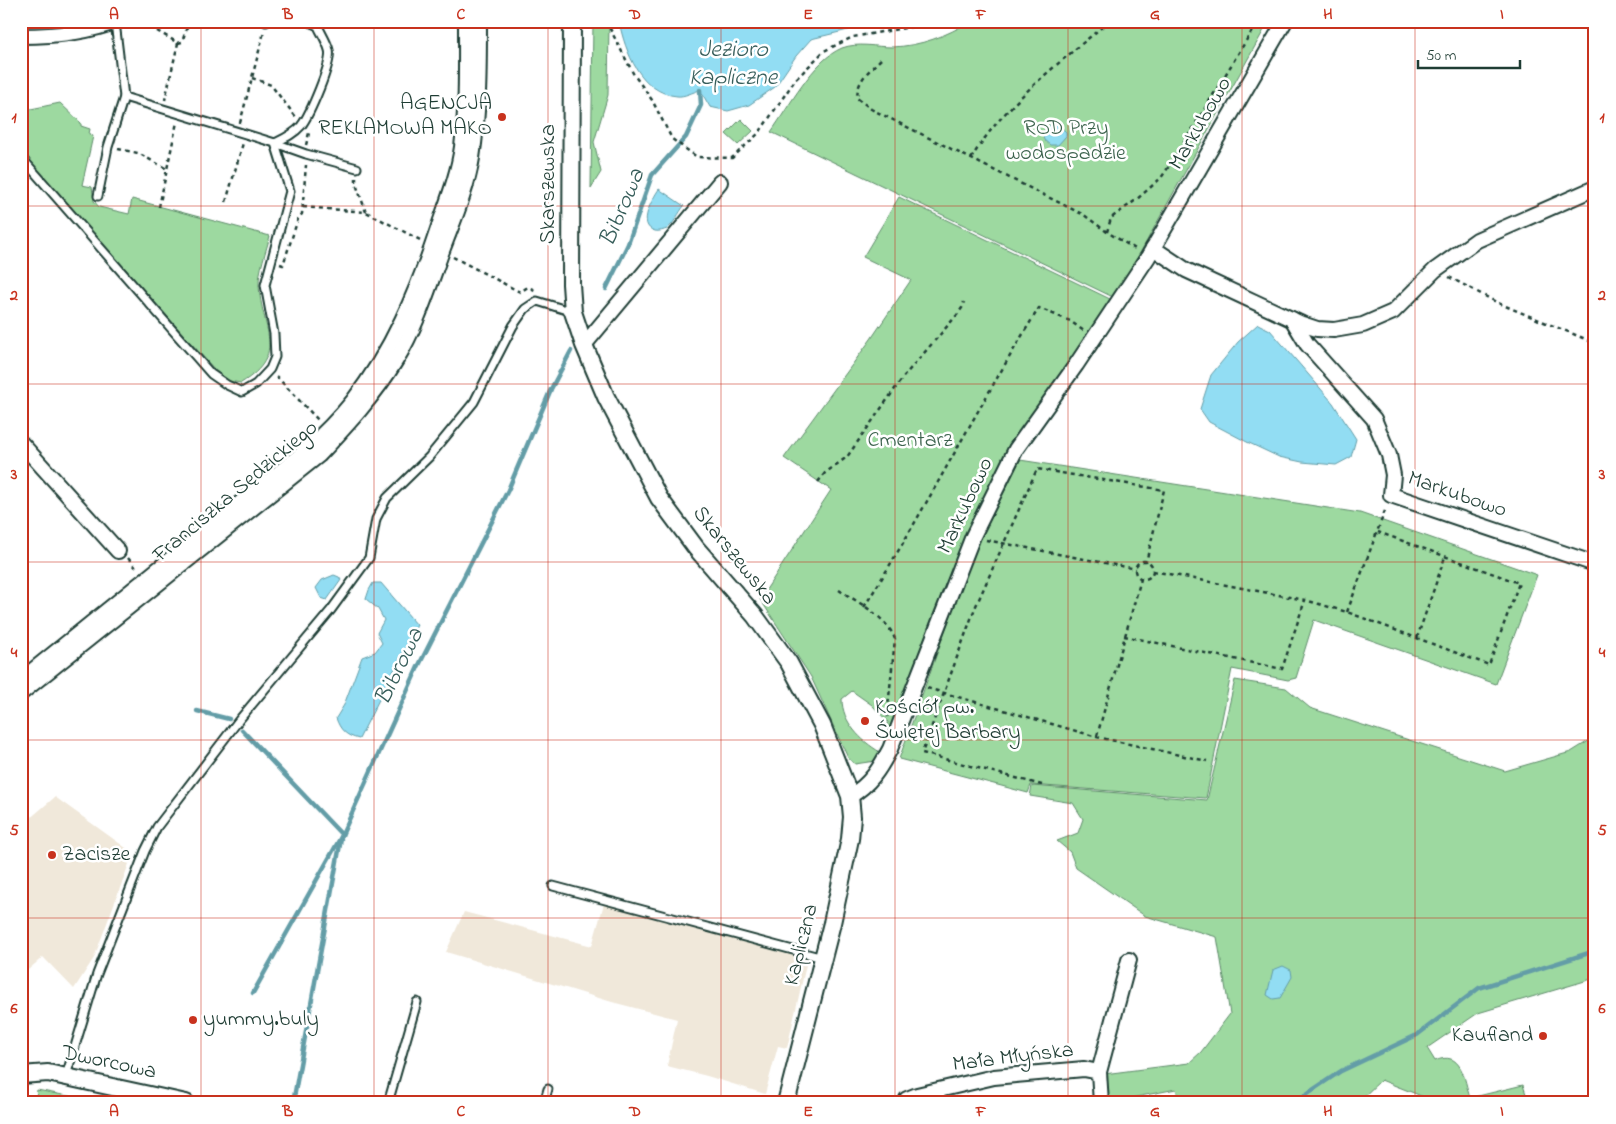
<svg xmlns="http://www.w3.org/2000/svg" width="1616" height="1124" font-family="'Indie Flower',sans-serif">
<rect width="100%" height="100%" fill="#fff"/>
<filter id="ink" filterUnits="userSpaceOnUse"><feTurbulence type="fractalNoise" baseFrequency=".02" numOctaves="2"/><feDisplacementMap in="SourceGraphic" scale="10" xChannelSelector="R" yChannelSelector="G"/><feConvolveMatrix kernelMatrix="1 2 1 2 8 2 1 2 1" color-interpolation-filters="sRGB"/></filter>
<g filter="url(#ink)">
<g fill="#f0e8da">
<polygon points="55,797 133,853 94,958 74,989 43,957 21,976 21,826"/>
<polygon points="605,900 809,952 787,1048 778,1046 765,1094 707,1076 667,1066 677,1019 612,1002 446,952 464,912 592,946"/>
</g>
<g fill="#9dd9a0" stroke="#5e8b6a">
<polygon points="593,21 609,21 608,95 594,142 601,172 591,188"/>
<path d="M971,21H1269L1115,298L771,132C789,107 813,60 842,48C858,42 876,47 892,47C921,46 946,36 971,21Z"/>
<path d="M60,103L81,123V126L90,129L89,134L93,136L82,185L92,187L94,201L99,207L129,214L132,199L270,236C267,248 258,273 259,285C261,328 289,354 241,383L229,381L215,370L21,151V111Z"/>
<polygon points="741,119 753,131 738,145 726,134"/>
<path d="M899,197L1110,299L1092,331L1008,449L959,551L934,612L889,733L887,727L888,722L872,705L852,691L842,699C842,722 861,741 880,752L875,761L855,764L848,758L811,677L760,599L831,490L784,458L871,339L911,280L863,257Z"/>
<polygon points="1020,460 1360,513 1537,575 1496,684 1314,620 1296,678 1288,680 1232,669 1206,798 1031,785 1028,793 899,759 954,606 978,544"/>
<path d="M1235,680L1286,688L1310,708L1505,771L1571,752L1595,737V978L1478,1013L1427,1048L1435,1061C1462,1049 1464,1079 1470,1098L1523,1085L1529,1103H1439L1381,1080L1357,1103H1180L1176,1089L1106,1103L1104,1074L1189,1063L1201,1052L1230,1014L1217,937L1145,916L1076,868L1070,852L1057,841L1078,833L1083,819L1073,803L1030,796L1032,786L1207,800Z"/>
<polygon points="37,1090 104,1103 35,1103"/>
</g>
<g fill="#92ddf3" stroke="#649da7">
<path d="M619,21H885L811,39L796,56L775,87L749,105L728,111L710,107L700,90C693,92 684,97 677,96C641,93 625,52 619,21Z"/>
<polygon points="1057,123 1066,132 1066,136 1058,145 1050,145 1044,140 1042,133 1051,124"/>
<path d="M659,189L684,206C679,212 674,224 667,229C664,230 659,232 655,231C636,226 653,198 659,189Z"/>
<polygon points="1258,324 1270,330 1333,403 1356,439 1351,457 1336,465 1302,462 1279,457 1247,442 1209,422 1200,409 1211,375 1238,342"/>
<polygon points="334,575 339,577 341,580 327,600 321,598 316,588 322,580"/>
<path d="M373,583H381L417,625L359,739C346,736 340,730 336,718L344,705L362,657L375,652L382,643L377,633L384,620L378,609L366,599L369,590Z"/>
<polygon points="1283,966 1291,970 1292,977 1280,998 1273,999 1267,995 1273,970"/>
</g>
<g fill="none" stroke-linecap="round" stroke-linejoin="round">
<g stroke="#649da7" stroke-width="4.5">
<polyline points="606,289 628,244 652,175 686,137 701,105 700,90"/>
<polyline points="197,711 229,719"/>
<polyline points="242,730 342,835"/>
<polyline points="253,993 342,835 418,667 508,490 551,389 571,351"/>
<polyline points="293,1103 341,839"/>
<polyline points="1293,1103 1341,1071 1417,1035 1479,988 1595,951"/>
</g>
<g stroke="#1f3d34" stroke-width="11">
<g id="service">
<path d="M115,22L124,97L275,143C285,138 294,134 301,126C309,116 333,62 329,50C327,42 321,33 318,26L307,21"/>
<polyline points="266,22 267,21"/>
<polyline points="21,157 211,374 227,385 242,392 256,384 270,369 275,357 274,334 265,285 290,191 275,143 306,154 357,168"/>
<polyline points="98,196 108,147 124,97"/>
<polyline points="553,886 823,958"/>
<polyline points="66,1076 97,974 145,851 157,827 239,720 331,610 369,558 376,519 387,498 429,457 474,402 513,326 525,309 537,301 573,312"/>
<polyline points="388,1103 417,1002"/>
<polyline points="544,1103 548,1089"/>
</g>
</g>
<g stroke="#1f3d34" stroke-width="18">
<g id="minor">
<path d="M21,36C53,36 87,33 117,21"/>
<polyline points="1153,248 1186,270 1302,324 1317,329 1334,330 1363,325 1393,312 1435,270 1477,240 1595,188"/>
<polyline points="1292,319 1307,344 1374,419 1389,455 1393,475 1391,495 1595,564"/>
<polyline points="584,345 720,182"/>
<polyline points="21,443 118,551"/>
<path d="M21,680C89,625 157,570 224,516C269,480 317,446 353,401C392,351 417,292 437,232C446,205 458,176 462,147C467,106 466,63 466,21"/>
<path d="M21,693L319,455C347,425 375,395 396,360C417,326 429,286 443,248C454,219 467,189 472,158C479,113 479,67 479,21"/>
<path d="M850,796C870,785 880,768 890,749L973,536L1016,449L1076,365L1148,257L1285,21"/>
<polyline points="907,1103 907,1099 917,1095 994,1077 1084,1069 1099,1072"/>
<polyline points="1101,1103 1099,1072 1129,960"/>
</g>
</g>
<g stroke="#1f3d34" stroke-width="20">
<g id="tertiary">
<polyline points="572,21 571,284 573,312 584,345 606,397 659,498 696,548 755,616 789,663 822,725 850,796 852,817 850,839 832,923 786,1103"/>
<polyline points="21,1075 48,1073 186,1103"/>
</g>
</g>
<g stroke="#1f3d34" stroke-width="2.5" stroke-dasharray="4 4" stroke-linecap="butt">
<polyline points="606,21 634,75 652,100 672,139 697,157 732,158 759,133 795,80 824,51 853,37 945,21"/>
<polyline points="150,27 178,43 165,100"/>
<polyline points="178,43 182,42 189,21"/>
<path d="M881,59C869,71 857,80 857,98L871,109L1084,215L1107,232L1137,250"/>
<polyline points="252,78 271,85 296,117"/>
<polyline points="240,123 264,32"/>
<polyline points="306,145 309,133"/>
<polyline points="118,149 138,153 167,169"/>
<path d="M971,159C1004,103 1060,63 1109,21"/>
<polyline points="356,178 356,184 366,212"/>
<polyline points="226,202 243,143"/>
<polyline points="159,207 177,122"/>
<polyline points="303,207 366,212 422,241"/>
<polyline points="1107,232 1111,218 1136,200 1161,178 1176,156 1258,21"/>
<polyline points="453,257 520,292 528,287 537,291"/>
<polyline points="280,264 283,265 298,219 302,214 306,165"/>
<polyline points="1449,277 1498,303 1595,343"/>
<polyline points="276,376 319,421"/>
<polyline points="818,482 825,473 847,457 904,376 957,315 962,308 964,302"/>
<polyline points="986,540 1136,569"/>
<polyline points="128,558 137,569"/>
<circle cx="1144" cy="570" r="9"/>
<polyline points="1153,571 1305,600 1347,612 1489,665 1519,583 1378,532"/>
<path d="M839,590C859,603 886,616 895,639L887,717"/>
<path d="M864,607C926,509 978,406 1039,308L1070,321L1084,331"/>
<polyline points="1347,612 1386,508"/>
<polyline points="1124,636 1282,669 1305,600"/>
<polyline points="1417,638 1445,557"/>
<polyline points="927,688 1097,737 1207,761"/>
<polyline points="1097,736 1141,579"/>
<polyline points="1042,785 922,753 975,608 1037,469 1164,490 1146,562"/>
</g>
<use href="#service" stroke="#fff" stroke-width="7"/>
<use href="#minor" stroke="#fff" stroke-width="14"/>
<use href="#tertiary" stroke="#fff" stroke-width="16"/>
</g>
</g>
<path fill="none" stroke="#c8321e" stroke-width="1" stroke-opacity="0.55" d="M201,21V1103M374,21V1103M548,21V1103M721,21V1103M895,21V1103M1068,21V1103M1242,21V1103M1415,21V1103M21,206H1595M21,384H1595M21,562H1595M21,740H1595M21,918H1595"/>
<g fill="#c8321e" stroke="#fff" stroke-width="2">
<circle cx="502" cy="117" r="5"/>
<circle cx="865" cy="721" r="5"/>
<circle cx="52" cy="855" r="5"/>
<circle cx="193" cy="1020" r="5"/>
<circle cx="1543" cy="1036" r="5"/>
</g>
<g text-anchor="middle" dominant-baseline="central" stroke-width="5" stroke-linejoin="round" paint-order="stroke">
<g font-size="22" fill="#1f3d34" stroke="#fff" text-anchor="start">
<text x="492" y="104" text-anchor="end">AGENCJA<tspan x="492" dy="25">REKLAMOWA MAKO</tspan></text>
<text x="875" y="708">Kościół pw.<tspan x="875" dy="25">Świętej Barbary</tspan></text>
<text x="62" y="855">Zacisze</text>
<text x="203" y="1020">yummy.buly</text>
<text x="1533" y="1036" text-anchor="end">Kaufland</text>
</g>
<g font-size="22" fill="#1f3d34" stroke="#fff">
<text transform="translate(1201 124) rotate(-60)">Markubowo</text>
<text transform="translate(549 184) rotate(-90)">Skarszewska</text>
<text transform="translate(236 492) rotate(-40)">Franciszka Sędzickiego</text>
<text transform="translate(1457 495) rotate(19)">Markubowo</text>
<text transform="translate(966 506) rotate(-65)">Markubowo</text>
<text transform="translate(734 556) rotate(51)">Skarszewska</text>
<text transform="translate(802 945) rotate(-76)">Kapliczna</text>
<text transform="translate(1013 1058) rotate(-7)">Mała Młyńska</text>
<text transform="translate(109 1063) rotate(12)">Dworcowa</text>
</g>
<g font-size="22" fill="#3e644f" stroke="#fff">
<text x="1066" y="129">ROD Przy<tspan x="1066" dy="25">wodospadzie</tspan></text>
<text x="910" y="441">Cmentarz</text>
</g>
<g font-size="24" font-style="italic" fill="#365d5a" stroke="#fff">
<text x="733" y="50">Jezioro<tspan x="733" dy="28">Kapliczne</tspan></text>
<text transform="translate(623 208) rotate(-67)">Bibrowa</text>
<text transform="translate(400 667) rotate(-64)">Bibrowa</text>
</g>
</g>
<rect width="1616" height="1124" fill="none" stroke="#fff" stroke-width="55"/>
<path d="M1418 60v8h102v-8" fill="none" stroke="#1f3d34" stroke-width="2.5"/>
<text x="1426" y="60" font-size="15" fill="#1f3d34" stroke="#ffffff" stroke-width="4" paint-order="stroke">50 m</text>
<rect x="28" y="28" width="1560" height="1068" fill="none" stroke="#c8321e" stroke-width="2"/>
<g font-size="16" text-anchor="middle" font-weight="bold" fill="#c8321e">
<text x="114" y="19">A</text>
<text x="288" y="19">B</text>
<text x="461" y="19">C</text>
<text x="635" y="19">D</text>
<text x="808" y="19">E</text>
<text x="981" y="19">F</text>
<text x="1155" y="19">G</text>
<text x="1328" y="19">H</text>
<text x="1502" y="19">I</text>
<text x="14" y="122">1</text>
<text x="1602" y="122">1</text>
<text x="14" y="300">2</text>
<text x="1602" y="300">2</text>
<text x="14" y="479">3</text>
<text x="1602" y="479">3</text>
<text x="14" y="657">4</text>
<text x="1602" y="657">4</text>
<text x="14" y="835">5</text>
<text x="1602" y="835">5</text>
<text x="14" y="1013">6</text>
<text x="1602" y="1013">6</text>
<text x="114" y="1116">A</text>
<text x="288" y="1116">B</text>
<text x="461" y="1116">C</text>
<text x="635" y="1116">D</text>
<text x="808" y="1116">E</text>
<text x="981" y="1116">F</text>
<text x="1155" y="1116">G</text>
<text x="1328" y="1116">H</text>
<text x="1502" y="1116">I</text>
</g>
</svg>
